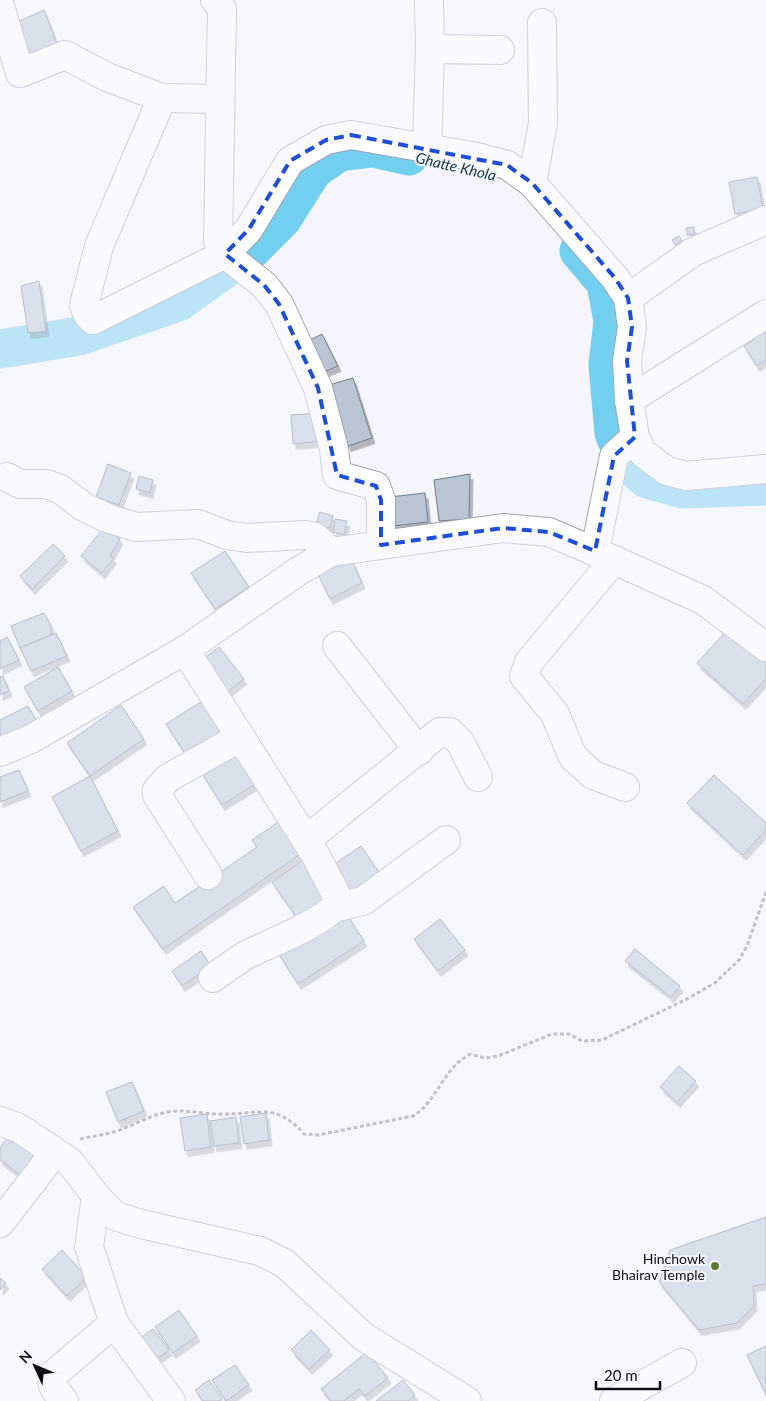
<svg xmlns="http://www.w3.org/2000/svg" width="766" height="1401" font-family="Lato,sans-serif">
<defs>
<filter id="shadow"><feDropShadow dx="3" dy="5.5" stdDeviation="0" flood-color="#0004"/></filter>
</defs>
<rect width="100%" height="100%" fill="#f6f5fd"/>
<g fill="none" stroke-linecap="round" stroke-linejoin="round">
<g stroke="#73cff0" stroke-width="39">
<polyline points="579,251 606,283 613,321 608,365 614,433 626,461 647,479 683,489 766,486"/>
<polyline points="0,349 79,336 178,302 251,250 282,219 313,170 339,152 373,148 409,156"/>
</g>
</g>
<g fill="#b9c5d4" stroke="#717b8a" filter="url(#shadow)">
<polygon points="44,10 59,49 27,62 13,24"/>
<polygon points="757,177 763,209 735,214 729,182"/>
<polygon points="694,227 695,234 687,235 686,228"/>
<polygon points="679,236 682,241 675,245 672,240"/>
<polygon points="39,281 46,331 28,333 21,286"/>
<polygon points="766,321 766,360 757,366 744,346 756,338 751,331"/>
<polygon points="322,334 338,366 323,372 308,341"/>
<polygon points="353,378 372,438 348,446 329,385"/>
<polygon points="319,413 321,441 293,444 291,415"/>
<polygon points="108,464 131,473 119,505 96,497"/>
<polygon points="470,474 469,519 439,521 434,480"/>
<polygon points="139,476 153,480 150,493 136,489"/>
<polygon points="425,493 428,522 393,526 390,497"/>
<polygon points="320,512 333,516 330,528 316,524"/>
<polygon points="335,519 347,521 344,535 333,532"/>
<polygon points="105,526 120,539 110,556 114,558 102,573 81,556"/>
<polygon points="53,544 65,556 32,589 20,576"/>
<polygon points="225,551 249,587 215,609 191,573"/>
<polygon points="349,554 362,583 330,599 316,570"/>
<polygon points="44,613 51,625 51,635 20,648 11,626"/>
<polygon points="729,628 766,661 766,679 743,704 697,663"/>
<polygon points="56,633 67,656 31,671 20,648"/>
<polygon points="7,637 19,660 0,669 0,641"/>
<polygon points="219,647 244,679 223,695 198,663"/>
<polygon points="58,667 72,691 38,711 24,687"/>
<polygon points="3,676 9,691 0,695 0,677"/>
<polygon points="207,698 230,734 189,760 166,724"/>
<polygon points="121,705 144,739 90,776 67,743"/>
<polygon points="28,706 38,723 0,740 0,720"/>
<polygon points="230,747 254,785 222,805 198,767"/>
<polygon points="19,770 28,791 0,802 0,777"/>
<polygon points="714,775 766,823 766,830 743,855 687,803"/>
<polygon points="90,776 118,831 81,851 52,797"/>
<polygon points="280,821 302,853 163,949 133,907 164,886 175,903 257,847 252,840"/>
<polygon points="361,846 381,875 349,897 329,868"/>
<polygon points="308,857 332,894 297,918 272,882"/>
<polygon points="346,913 364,941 298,984 280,956"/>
<polygon points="440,919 465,950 438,971 414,939"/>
<polygon points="635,949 680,986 671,997 625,961"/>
<polygon points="201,951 211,966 182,986 172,971"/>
<polygon points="679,1066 696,1081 677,1102 660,1087"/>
<polygon points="132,1082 144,1111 118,1122 106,1092"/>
<polygon points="266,1113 269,1140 244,1144 240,1117"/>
<polygon points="207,1114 211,1147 185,1151 180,1118"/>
<polygon points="236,1117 239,1143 214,1146 210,1121"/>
<polygon points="14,1128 43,1149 23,1177 0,1160 0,1148"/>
<polygon points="766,1217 766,1284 753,1286 754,1306 737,1323 699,1330 659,1282 670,1250"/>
<polygon points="62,1250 87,1277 67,1296 42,1269"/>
<polygon points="0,1278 6,1283 0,1290"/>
<polygon points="179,1310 197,1336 173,1353 155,1327"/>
<polygon points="153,1329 169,1350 151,1363 135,1342"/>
<polygon points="311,1330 330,1350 309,1369 291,1350"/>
<polygon points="766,1346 766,1395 747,1355"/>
<polygon points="367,1352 388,1378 365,1396 359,1389 344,1401 331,1401 321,1389"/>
<polygon points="235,1365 249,1385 226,1401 212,1380"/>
<polygon points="209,1380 222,1399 219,1401 203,1401 195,1390"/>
<polygon points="403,1380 415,1395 408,1401 376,1401"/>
</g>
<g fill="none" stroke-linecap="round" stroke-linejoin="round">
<g stroke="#a3a2b4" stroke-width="30">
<g id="minor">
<polyline points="215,0 222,9 218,241 225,254 264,285 279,304 318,388 334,449 337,475 376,486 381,500 381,545"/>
<polyline points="0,6 20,73 65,55 107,77 162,98 219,99"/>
<polyline points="430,49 500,50"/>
<polyline points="162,98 99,246 84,305 88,315 93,320 225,254 249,229 290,161 326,140 351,135 477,157 507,165 532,183 615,278 628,298 632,327 627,361 629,400 635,437 643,453 667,471 686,476 766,469"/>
<polyline points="427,150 430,49 429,0"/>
<polyline points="532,183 543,123 542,23"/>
<polyline points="628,298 693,252 766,220"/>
<polyline points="629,400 766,314"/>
<polyline points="7,477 20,484 46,484 60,489 84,507 107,518 136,527 198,524 227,535 247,538 305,535 315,537 331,552"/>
<polyline points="595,551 614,456 635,437"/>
<polyline points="614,560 529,662 524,676 555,714 573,757 593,775 625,787"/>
<polyline points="337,646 419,751"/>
<path d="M185,650L315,854L339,900C333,919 266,945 246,955C235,962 224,970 213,978"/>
<polyline points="0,752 31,739 185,650 297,572 331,552 503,528 549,532 614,560 703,600 766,647"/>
<polyline points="306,840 440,732 450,732 460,742 478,777"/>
<polyline points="208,875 157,795 157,790 168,778 241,737"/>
<polyline points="337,907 363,901 446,840"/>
<polyline points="0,1121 19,1128 70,1162 96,1196 115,1216 141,1224 260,1251 284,1263 364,1337 467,1401"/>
<polyline points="96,1196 89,1247 114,1323 171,1401"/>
<polyline points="0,1223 55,1152"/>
<path d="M64,1401C57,1392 48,1384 54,1374L114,1323"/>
<polyline points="614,1401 682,1363"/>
</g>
</g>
<path stroke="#85848b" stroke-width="3" stroke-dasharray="4 2.5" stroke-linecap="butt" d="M80,1139C92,1136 105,1135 117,1131C134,1125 149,1116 167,1112C186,1109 202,1114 220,1114C257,1115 275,1101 304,1134L318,1135L413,1116C438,1101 443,1067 471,1054L485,1058L498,1056L552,1034H569L582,1041L602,1040L689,998L716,982L739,960L747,946L766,892"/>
<use href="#minor" stroke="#fff" stroke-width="28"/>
</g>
<path d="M0 0H766V1401H0ZM351,135L507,165L532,183L615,278L628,298L632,327L627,361L635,437L614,456L595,551L549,532L503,528L381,545V500L376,486L337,475L318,388L279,304L264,285L225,254L249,229L290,161L326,140Z" fill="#f6f5fd" fill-opacity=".55" fill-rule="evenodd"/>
<path fill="none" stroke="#1d4ed8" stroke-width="4" stroke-dasharray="10 6" stroke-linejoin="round" d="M351,135L507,165L532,183L615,278L628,298L632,327L627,361L635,437L614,456L595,551L549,532L503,528L381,545V500L376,486L337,475L318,388L279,304L264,285L225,254L249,229L290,161L326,140Z"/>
<circle fill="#607a2d" stroke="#f6f5fd" stroke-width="2" cx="715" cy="1266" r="5"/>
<g text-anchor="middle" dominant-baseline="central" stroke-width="4" stroke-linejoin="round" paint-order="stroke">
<g font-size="14" fill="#0f0e14" stroke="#f6f5fd" text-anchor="end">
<text x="705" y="1258">Hinchowk<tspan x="705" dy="16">Bhairav Temple</tspan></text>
</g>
<g font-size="15" font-style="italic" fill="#0e3947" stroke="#f6f5fd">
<text transform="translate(456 166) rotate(13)">Ghatte Khola</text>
</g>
</g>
<g transform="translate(35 1366) rotate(314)" stroke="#f6f5fd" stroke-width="4" paint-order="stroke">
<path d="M0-4L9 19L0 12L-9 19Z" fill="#0f0e14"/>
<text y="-8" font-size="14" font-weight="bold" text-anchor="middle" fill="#0f0e14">N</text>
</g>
<path d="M596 1381v8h64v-8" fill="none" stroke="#0f0e14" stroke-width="2.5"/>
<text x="604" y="1381" font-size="15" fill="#0f0e14" stroke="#f6f5fd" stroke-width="4" paint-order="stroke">20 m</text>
</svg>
